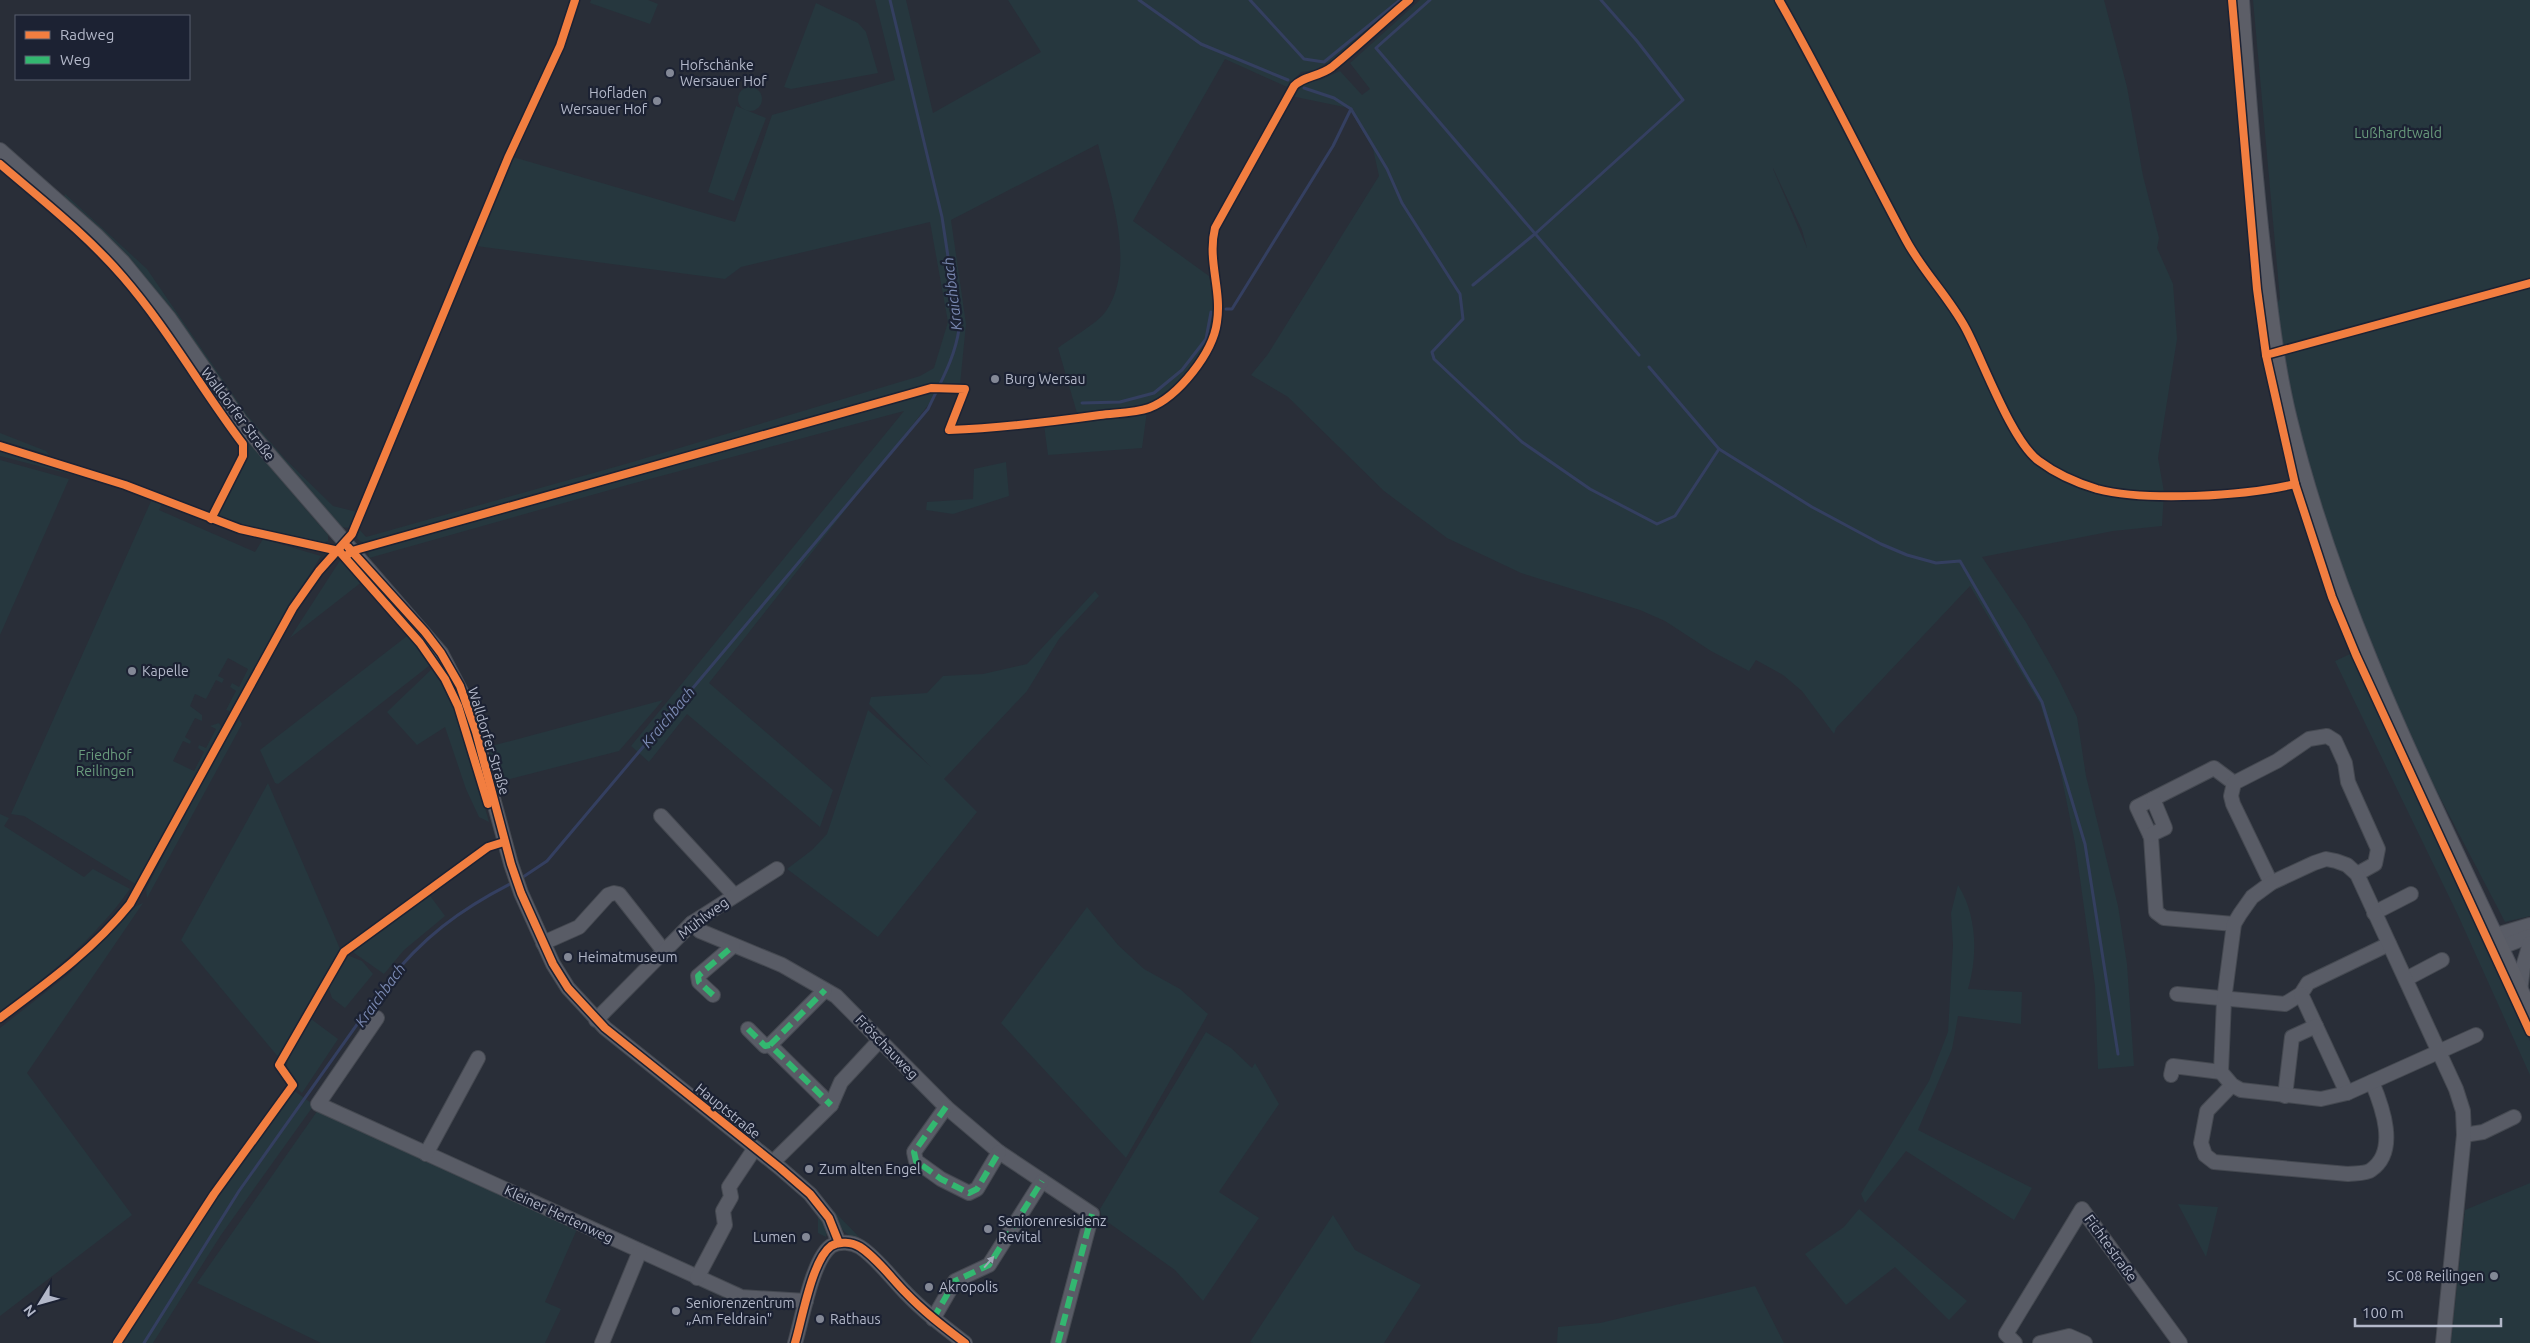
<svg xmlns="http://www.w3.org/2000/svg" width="2530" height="1343" font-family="Ubuntu,sans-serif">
<rect width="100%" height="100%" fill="#292e38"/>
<g fill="#26373e" fill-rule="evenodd">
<polygon points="591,0 648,0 658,4 650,24 590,3"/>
<path d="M875,0H906L933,113L1041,52L1008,0H1399L1334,59L1315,70L1301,72L1287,87L1225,59L1133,221L1209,276C1211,287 1214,299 1215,310C1220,354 1181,383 1148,404L1142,448L1048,455L1043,417L1077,413L1058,348C1071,338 1098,323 1106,311C1137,266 1110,192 1098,144L951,220L966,324L960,385L955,391L940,390L709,683L833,790L820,827L687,714L649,762L631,746L904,411L631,484L369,558L367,544L360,541L357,538L359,529L366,537L629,463L920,376L934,368L948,322L930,222L741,267L725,279L476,246L513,157L735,222L772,115L895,80Z"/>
<path d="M1420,0H2104L2127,87L2143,176L2159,238L2157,248L2173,284L2177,339L2158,458L2164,492L2162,526L2113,531L1982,557L2026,622L2058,678L2077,717L2086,776L2118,906L2127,964L2134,1066L2098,1069L2095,986L2075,843L2059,764L2040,704L1970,586L1836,728L1834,734L1802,691L1783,675L1756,660L1749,671L1711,651L1665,621L1640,610L1521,573L1447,538L1384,491L1288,397L1251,375L1268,354L1379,176L1373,149L1349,108L1291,96L1301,82L1320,80L1340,71L1362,95L1370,89L1350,63ZM1773,168L1802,230L1807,248L1773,169Z"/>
<path d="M2253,0H2530V916L2505,922C2448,812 2388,704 2343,588C2309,498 2292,403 2272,310L2280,299Z"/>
<polygon points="816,3 858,23 866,32 878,73 791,89 784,87"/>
<circle cx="750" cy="99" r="12"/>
<polygon points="736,106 766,118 734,201 708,192"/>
<path d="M0,157L113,260L169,328L251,445L328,535V541L321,543C303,539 225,525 216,515L218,508L247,455L246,448L241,438L131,283L86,236L0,161Z"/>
<path d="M65,194L147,269L247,415L285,459L333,506L357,512L349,528L340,527C304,486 266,447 235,403C183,329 137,253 64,197Z"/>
<polygon points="0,433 46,451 49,455 0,440"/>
<polygon points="0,450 108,484 0,456"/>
<polygon points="0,460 69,479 0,635"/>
<polygon points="1006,462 1009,496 953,514 926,510 927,502 973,499 974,469"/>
<polygon points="152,499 163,502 159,510 255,552 263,539 321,556 276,629 232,712 226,710 236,691 230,687 232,683 239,687 248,669 228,658 218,676 224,679 222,683 216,680 206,699 195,694 190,706 202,715 202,721 195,718 185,737 191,741 190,744 183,741 173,761 194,771 204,752 198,748 199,745 206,748 216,729 210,726 219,723 223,730 137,885 24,816 11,814"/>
<polygon points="343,558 363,581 290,638 341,559"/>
<polygon points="1095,591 1099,596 1059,639 1027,691 944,779 977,812 878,937 787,869 812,850 827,834 868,710 931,767 869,704 871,697 927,693 943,676 983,674 1027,664"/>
<polygon points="411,633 430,665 278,784 275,783 260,750"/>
<polygon points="2350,654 2530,1041 2530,1075 2457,913 2335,661"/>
<path d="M434,667C464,712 474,770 489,822L479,817L466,789L445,727L417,745L387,712Z"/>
<polygon points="663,700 619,751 498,782 488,747"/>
<polygon points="239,719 242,724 147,898 146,889 211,764"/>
<polygon points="268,783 341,951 279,1058 181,940"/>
<path d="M0,814L9,818L4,826L84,877L93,869L130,889C95,938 49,976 0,1011Z"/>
<path d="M1958,885C1977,915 1978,956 1968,989L2022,992L2021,1024L1958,1016L1952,1049L1918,1130L2032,1188L2014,1220L1906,1151L1865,1203L1861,1194L1929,1081L1948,1032L1953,945L1951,913Z"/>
<polygon points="428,893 445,916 404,950 384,974 350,950"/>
<polygon points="143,903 27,1073 132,1215 0,1316 0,1028 69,974 132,908"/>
<polygon points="1087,907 1118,945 1144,969 1180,989 1208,1014 1126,1158 1001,1023"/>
<polygon points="347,955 362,961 373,974 345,1008 332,998 328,986"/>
<path d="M311,1019L338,1039L302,1093C272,1064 294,1049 311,1019Z"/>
<polygon points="1206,1032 1231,1048 1252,1068 1255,1063 1279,1104 1219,1192 1259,1218 1203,1301 1175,1270 1102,1218 1100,1209"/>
<polygon points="293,1090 314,1105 221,1235 153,1343 121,1343 170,1266"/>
<polygon points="318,1110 578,1227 545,1302 561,1309 545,1343 321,1343 197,1283"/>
<polygon points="2530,1183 2530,1343 2451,1343 2465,1210"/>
<polygon points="2178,1204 2218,1207 2206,1257"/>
<polygon points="813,1205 828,1230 826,1237 818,1233 818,1217"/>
<path d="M832,1209L860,1238L858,1240C842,1234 838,1223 832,1209Z"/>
<polygon points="1859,1209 1967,1301 1949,1320 1895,1267 1846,1305 1805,1254 1844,1227"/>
<polygon points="1333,1215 1355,1250 1421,1285 1384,1343 1253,1343 1250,1342"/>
<polygon points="1755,1286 1784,1343 1557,1343 1558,1327 1600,1323"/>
</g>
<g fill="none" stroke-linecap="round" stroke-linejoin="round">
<g stroke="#343f60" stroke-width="3">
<polyline points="1139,0 1201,44 1288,80"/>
<polyline points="1250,0 1304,59 1324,62 1400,0"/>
<polyline points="1430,0 1376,48 1639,355"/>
<polyline points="1351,109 1387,169 1402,203 1460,294 1463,319 1432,352 1434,359 1522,442 1590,489 1657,524 1675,516 1719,449 1649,367"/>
<polyline points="1473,285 1536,233 1683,100 1637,41 1601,0"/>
<polyline points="1226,309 1232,309 1333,146 1351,109 1334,98 1304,88"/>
<polyline points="1082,403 1120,402 1154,393 1182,370 1206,339 1211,312"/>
<polyline points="1719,449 1812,507 1881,544 1907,555 1936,563 1960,561 2042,702 2085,844 2118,1054"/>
<path d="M520,879L547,861L928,409C940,383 955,358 959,329L942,217L890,0"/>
<path d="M144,1343L239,1191L385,985C422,938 459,910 512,883"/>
</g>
<g stroke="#454951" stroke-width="16">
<g id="minor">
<polyline points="0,150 96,235 123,262 169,318 241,422 441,653 467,703 511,864 521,893 553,964 568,988 605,1028 780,1168 810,1194 829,1218 839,1243"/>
<polyline points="2234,783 2214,768 2137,807 2151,837 2156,912 2164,918 2234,924"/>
<polyline points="661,816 734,895"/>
<polyline points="2150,835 2165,828 2153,799"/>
<polyline points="2271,883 2233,804 2231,796 2234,783 2277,761 2309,739 2327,736 2335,741 2345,763 2348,782 2378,849 2375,864 2357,874"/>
<polyline points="2374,913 2411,894"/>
<polyline points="692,923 700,931 782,965 836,996 946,1107 999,1152 1092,1214 1058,1343"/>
<polyline points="2493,936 2530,925"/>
<polyline points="543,943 579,927 608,895 614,893 619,894 663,950"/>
<polyline points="2499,948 2530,936"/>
<polyline points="2406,979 2442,960"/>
<polyline points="2520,992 2523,967 2530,943"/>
<polyline points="2177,994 2285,1004 2301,994 2308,983 2389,944"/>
<polyline points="2301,994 2347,1093"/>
<polyline points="713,995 699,982 698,976 733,946"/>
<polyline points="377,1018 318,1104 735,1294 741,1297 806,1301"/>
<polyline points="596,1020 692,923 777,869"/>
<polyline points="748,1029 765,1046 770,1045 831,1105"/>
<polyline points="770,1045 825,990"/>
<polyline points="2171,1075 2173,1066 2221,1072"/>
<path d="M2232,1085L2207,1111L2201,1143L2205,1155L2214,1162L2348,1174C2355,1173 2366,1174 2371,1170C2399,1151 2382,1106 2372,1082"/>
<polyline points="2285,1096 2292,1037 2316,1026"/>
<polyline points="946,1107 914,1152 916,1161 941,1179 969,1193 977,1189 999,1152"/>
<polyline points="2464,1135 2483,1132 2514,1117"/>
<polyline points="426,1154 478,1058"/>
<polyline points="773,1162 831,1105 841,1082 879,1041"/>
<polyline points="697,1278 725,1225 723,1211 731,1197 729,1187 755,1148"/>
<polyline points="933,1319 955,1281 989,1265 1042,1181"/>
<polyline points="602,1343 640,1251"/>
<path d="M795,1343C802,1320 812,1260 831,1246C839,1241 852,1242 860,1247C877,1258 892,1279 906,1293C924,1312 944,1327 965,1343"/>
<polyline points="2015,1343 2006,1334 2082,1209 2180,1343"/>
<polyline points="2040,1343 2069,1336 2085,1343"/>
<polyline points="2443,1343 2464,1135 2463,1111 2456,1089 2357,874 2347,865 2336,861 2326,859 2314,863 2271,883 2252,897 2240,914 2234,924 2224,1000 2221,1072 2232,1085 2241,1090 2321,1099 2347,1093 2476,1035"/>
</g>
</g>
<g stroke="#474b55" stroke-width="20">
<path id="major" d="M2240,0C2246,91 2253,181 2264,272C2270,322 2276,371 2288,420C2339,629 2441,819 2530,1014"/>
</g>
<use href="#minor" stroke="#595c66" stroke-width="14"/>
<use href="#major" stroke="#5c5e67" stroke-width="18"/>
<g stroke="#33b770" stroke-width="6" stroke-dasharray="12 6" stroke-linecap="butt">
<polyline points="713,995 699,982 698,976 733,946"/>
<polyline points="748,1029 765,1046 770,1045 831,1105"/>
<polyline points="770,1045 825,990"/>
<polyline points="946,1107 914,1152 916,1161 941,1179 969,1193 977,1189 999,1152"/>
<polyline points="933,1319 955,1281 989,1265 1042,1181"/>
<polyline points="1058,1343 1092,1214"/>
</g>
<g stroke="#1c2233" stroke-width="11">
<g id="cycleway">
<path d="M1779,0C1824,79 1863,160 1906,240C1923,272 1949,297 1966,329C1983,361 2012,442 2039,461C2055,473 2077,483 2097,489C2147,502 2244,496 2295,484"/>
<polyline points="2232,0 2257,289 2266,355 2295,484 2332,597 2356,655 2530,1032"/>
<path d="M0,164C42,200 87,235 123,277C168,329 202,390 243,444V456L211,519"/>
<polyline points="2266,355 2530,283"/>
<polyline points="0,446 125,485 240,529 339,551"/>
<polyline points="348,547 425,632 441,653 460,686 476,732 511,864 521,893 553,964 568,988 605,1028 780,1168 810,1194 829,1218 839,1243"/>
<polyline points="340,552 420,643 445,679 458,706 488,804"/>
<path d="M345,557L352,551L931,388L965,389L949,430C1000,428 1050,422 1100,415C1115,413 1135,413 1149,408C1178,397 1213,353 1217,322C1222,290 1207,260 1215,228L1294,86C1303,76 1319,77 1332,67C1358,46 1383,22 1409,0"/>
<path d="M0,1018C47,983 93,950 130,904L293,608L319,571L352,534L508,158L560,46L575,0"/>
<polyline points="117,1343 214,1194 293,1085 279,1065 344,952 488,847 504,842"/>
<path d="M795,1343C802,1320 812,1260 831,1246C839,1241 852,1242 860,1247C877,1258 892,1279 906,1293C924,1312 944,1327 965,1343"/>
</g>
</g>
<use href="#cycleway" stroke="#f27e40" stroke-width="8"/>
</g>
<defs><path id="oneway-solid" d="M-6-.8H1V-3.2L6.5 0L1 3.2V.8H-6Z" transform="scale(1.25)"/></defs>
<use fill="#a1a6b5" href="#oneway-solid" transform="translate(989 1262) rotate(-49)"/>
<g fill="#838896" stroke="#1c2233" stroke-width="2">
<circle cx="670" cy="73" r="5"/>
<circle cx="657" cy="101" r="5"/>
<circle cx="995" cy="379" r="5"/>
<circle cx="132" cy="671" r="5"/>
<circle cx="568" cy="957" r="5"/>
<circle cx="809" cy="1169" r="5"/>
<circle cx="988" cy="1229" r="5"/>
<circle cx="806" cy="1237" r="5"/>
<circle cx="2494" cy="1276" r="5"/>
<circle cx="929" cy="1287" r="5"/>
<circle cx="676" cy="1311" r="5"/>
<circle cx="820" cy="1319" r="5"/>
</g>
<g text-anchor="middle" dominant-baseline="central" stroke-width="4.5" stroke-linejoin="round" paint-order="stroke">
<g font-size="14" fill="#b3b8c9" stroke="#1c2233" text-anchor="start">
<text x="680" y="65">Hofschänke<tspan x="680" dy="16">Wersauer Hof</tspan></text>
<text x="647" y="93" text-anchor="end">Hofladen<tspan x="647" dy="16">Wersauer Hof</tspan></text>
<text x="1005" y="379">Burg Wersau</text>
<text x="142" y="671">Kapelle</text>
<text x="578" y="957">Heimatmuseum</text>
<text x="819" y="1169">Zum alten Engel</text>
<text x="998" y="1221">Seniorenresidenz<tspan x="998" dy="16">Revital</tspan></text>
<text x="796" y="1237" text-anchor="end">Lumen</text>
<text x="2484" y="1276" text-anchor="end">SC 08 Reilingen</text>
<text x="939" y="1287">Akropolis</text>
<text x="686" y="1303">Seniorenzentrum<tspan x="686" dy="16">„Am Feldrain"</tspan></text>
<text x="830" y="1319">Rathaus</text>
</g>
<g font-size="14" fill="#699b7c" stroke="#1c2233">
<text x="2398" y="133">Lußhardtwald</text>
<text x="105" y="755">Friedhof<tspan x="105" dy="16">Reilingen</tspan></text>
</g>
<g font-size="14" fill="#b3b8c9" stroke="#1c2233">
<text transform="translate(238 414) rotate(53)">Walldorfer Straße</text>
<text transform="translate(489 741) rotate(73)">Walldorfer Straße</text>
<text transform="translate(703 918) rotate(-37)">Mühlweg</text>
<text transform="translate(887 1047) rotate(46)">Fröschauweg</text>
<text transform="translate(728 1111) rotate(39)">Hauptstraße</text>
<text transform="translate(559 1214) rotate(25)">Kleiner Hertenweg</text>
<text transform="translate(2111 1248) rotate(54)">Fichtestraße</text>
</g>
<g font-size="15" font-style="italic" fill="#7a89b2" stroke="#1c2233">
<text transform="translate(952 294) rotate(-97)">Kraichbach</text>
<text transform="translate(668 717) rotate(-50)">Kraichbach</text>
<text transform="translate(380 995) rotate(-54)">Kraichbach</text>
</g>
</g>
<rect x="15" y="15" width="175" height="65" fill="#1c2233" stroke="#585e6f"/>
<rect x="25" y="31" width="25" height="8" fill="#f27e40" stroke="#585e6f"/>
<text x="60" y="40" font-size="15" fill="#b3b8c9">Radweg</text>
<rect x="25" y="56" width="25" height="8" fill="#33b770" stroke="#585e6f"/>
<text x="60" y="65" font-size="15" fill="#b3b8c9">Weg</text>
<g transform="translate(40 1303) rotate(233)" stroke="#1c2233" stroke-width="4" paint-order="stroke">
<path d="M0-4L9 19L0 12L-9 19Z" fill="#b3b8c9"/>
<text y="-8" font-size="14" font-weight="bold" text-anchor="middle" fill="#b3b8c9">N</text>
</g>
<path d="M2355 1318v8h146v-8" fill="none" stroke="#b3b8c9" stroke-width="2.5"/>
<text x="2362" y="1318" font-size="15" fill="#b3b8c9" stroke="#1c2233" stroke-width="4" paint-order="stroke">100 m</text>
</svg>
